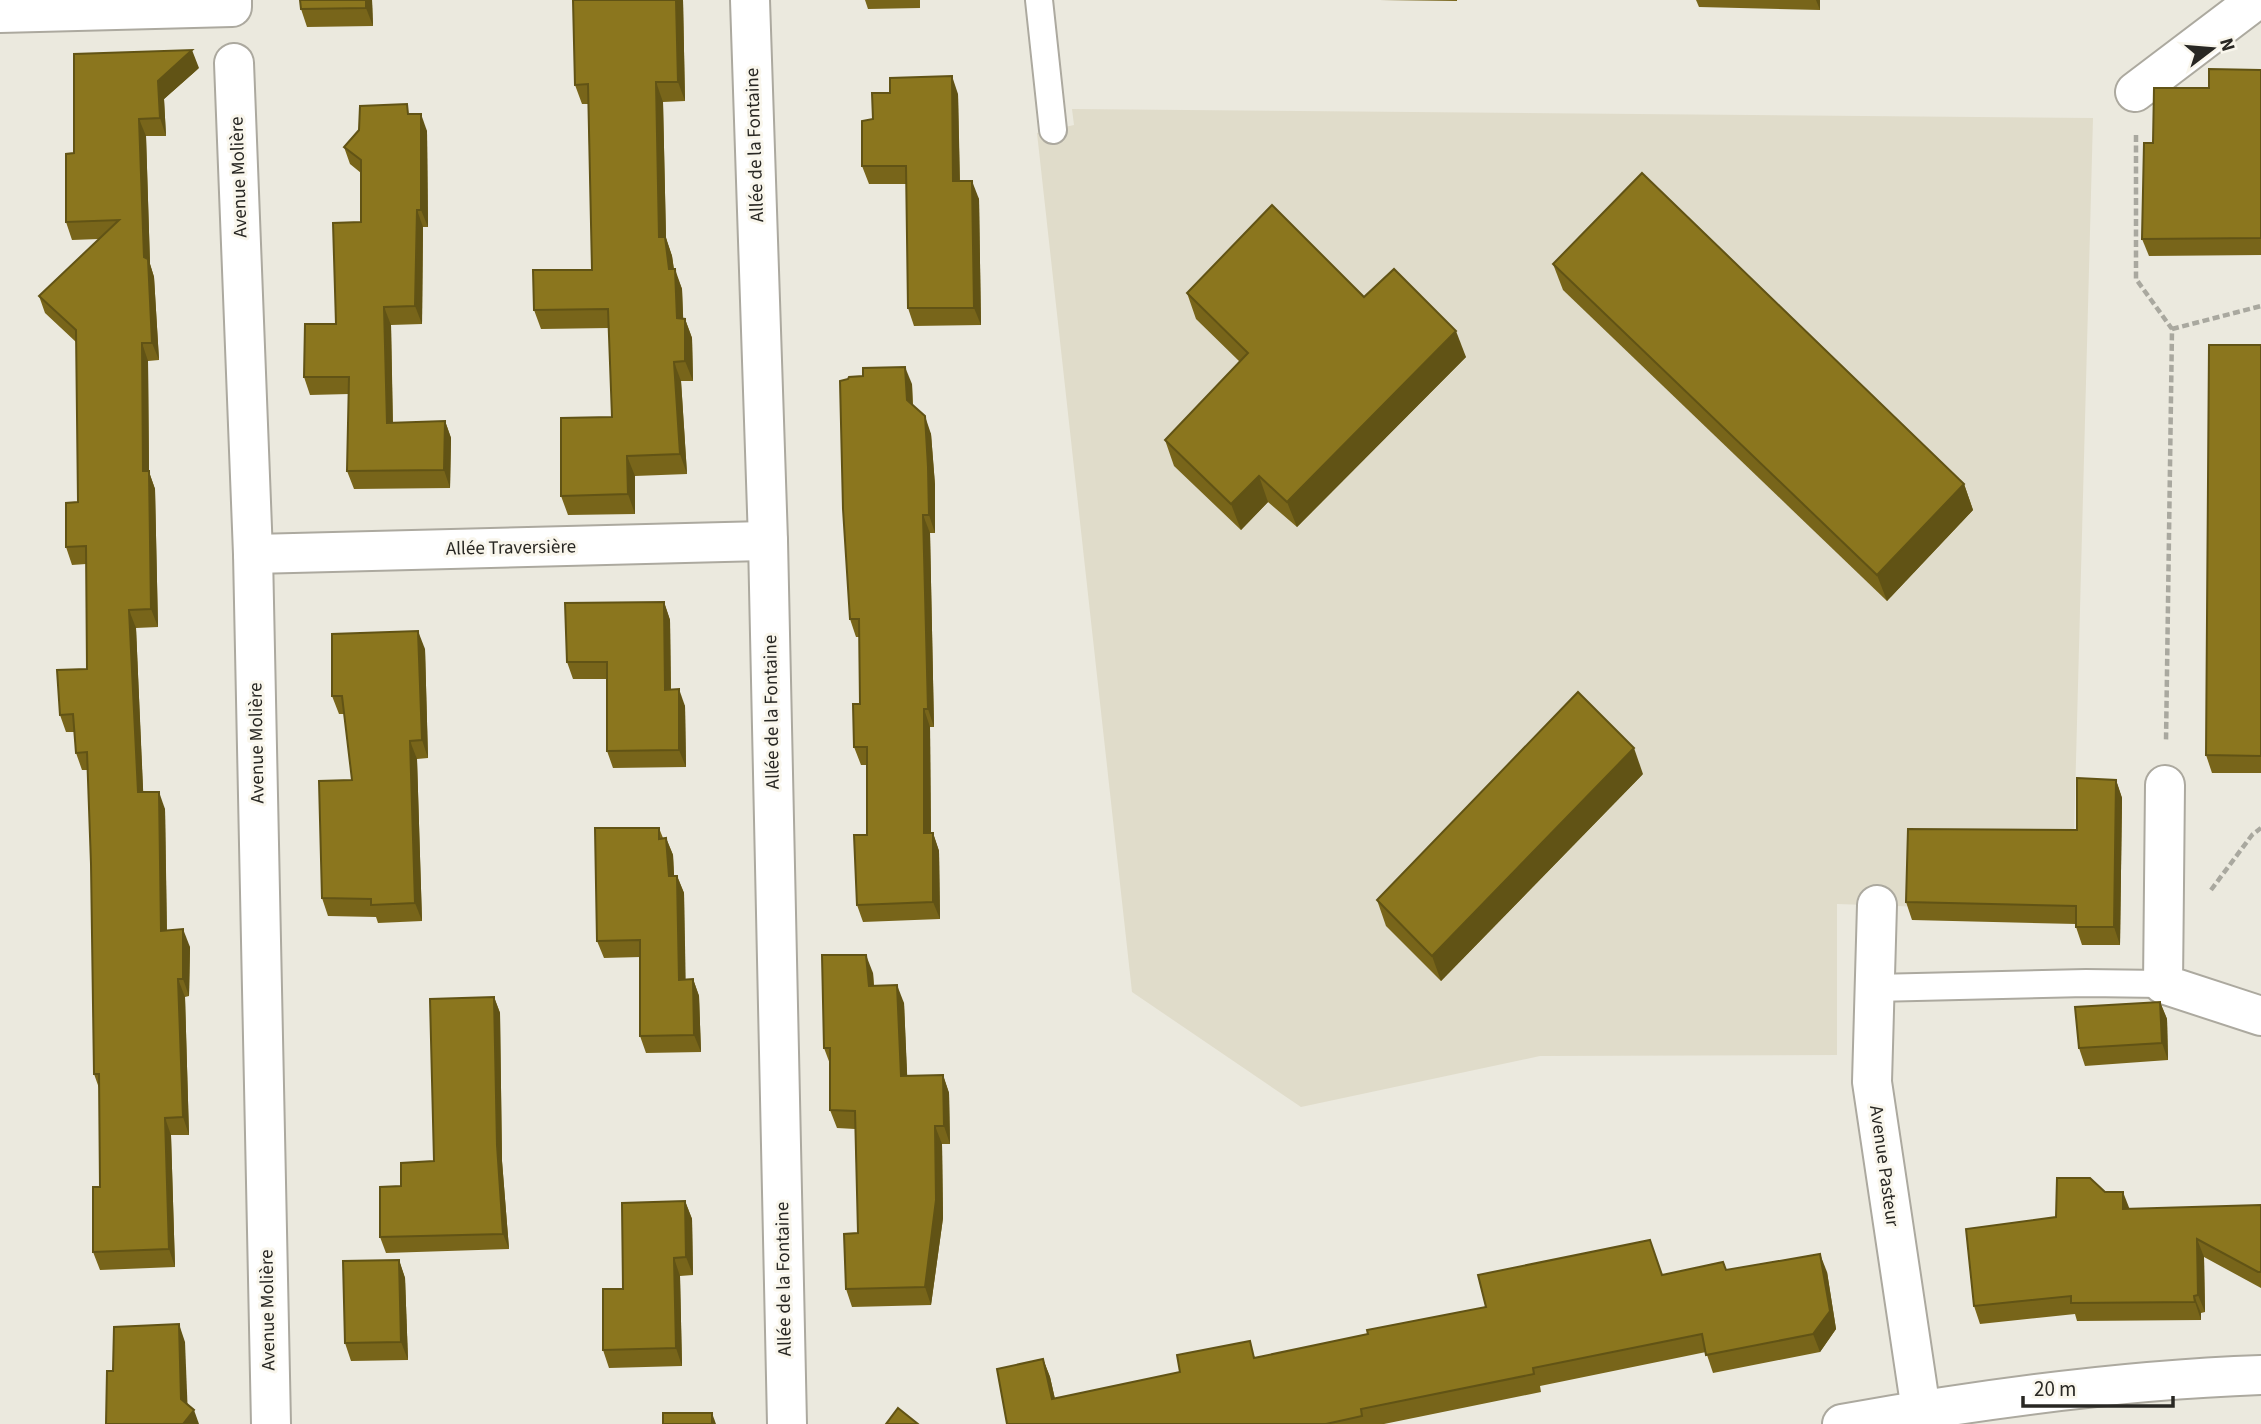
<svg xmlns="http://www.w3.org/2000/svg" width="2261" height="1424" font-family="'Source Sans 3',sans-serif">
<rect width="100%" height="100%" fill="#ebe9de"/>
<polygon fill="#e0dcca" points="1072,109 2093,118 2072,912 1837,904 1837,1055 1540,1056 1301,1107 1132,992 1037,133 1074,125"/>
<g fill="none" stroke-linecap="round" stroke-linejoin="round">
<g stroke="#aca99f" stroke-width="30">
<g id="lane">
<polyline points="1039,0 1053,130"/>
<polyline points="1874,988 2086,983 2163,984"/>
</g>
</g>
<g stroke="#aca99f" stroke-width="42">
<g id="street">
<polyline points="750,0 768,541 787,1424"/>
<polyline points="0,13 232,7 232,0"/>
<polyline points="234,63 253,554 271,1424"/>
<polyline points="2135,92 2255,1 2261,1"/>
<polyline points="253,554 768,541"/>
<polyline points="2165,785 2163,984 2261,1016"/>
<polyline points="1877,905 1872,1082 1923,1424"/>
<path d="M1842,1424C1981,1399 2120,1380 2261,1375"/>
</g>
</g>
<g stroke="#a9a89f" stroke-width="4.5" stroke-dasharray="7 3.5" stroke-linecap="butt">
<polyline points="2136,135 2136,279 2172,329 2166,741"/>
<polyline points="2172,329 2261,306"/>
<polyline points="2211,890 2252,835 2261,828"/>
</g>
<use href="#lane" stroke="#fff" stroke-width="26"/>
<use href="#street" stroke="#fff" stroke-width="38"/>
</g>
<g fill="#78651a">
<polygon points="300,0 372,0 373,26 307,27 301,9"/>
<polygon points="573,0 683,0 685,101 663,102 666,238 672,256 674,269 682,289 683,319 685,319 692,338 693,381 681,381 687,474 635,476 635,514 568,515 561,496 612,417 609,328 541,329 534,310 592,270 588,104 582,104 575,85"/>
<polygon points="865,0 920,0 920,8 868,9"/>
<polygon points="1380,0 1457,0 1457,1"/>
<polygon points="1696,0 1820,0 1820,10 1699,7"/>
<polygon points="199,68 164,99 166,136 146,136 150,264 154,277 159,360 148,361 149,472 155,489 158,627 136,628 143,792 165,809 167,930 190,947 189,996 185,997 189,1135 171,1135 175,1267 100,1270 93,1252 100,1187 99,1088 94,1074 91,864 88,770 82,770 76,753 74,732 66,732 60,715 87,669 86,564 72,565 66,547 78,502 76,342 45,313 39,296 99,239 72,240 66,222 74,153"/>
<polygon points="2261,70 2261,255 2149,256 2142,239 2153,143 2209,88"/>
<polygon points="958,94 960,181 979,199 981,325 914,326 908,308 906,184 869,184 862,166 873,119"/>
<polygon points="410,114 427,131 428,227 423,227 422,324 391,325 393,423 445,421 451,438 450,488 354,489 347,471 349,394 310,395 304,377 336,324 361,222 361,173 350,164 344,147"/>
<polygon points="1553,264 1964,484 1973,510 1887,601 1563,290"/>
<polygon points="1187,293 1364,297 1466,357 1297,527 1268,502 1241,530 1174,466 1165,440 1240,362 1196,319"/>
<polygon points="2261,345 2261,773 2212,773 2206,755"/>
<polygon points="912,384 913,405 931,434 935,485 935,533 930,533 934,727 930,727 931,833 933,833 939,851 940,919 863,922 857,905 867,835 867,765 861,765 854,747 860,704 859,637 856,637 850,619"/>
<polygon points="664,602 670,620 671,689 685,706 686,767 613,768 607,751 607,679 573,679 567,662"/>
<polygon points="425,649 428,758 417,759 422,921 378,923 376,917 328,916 322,898 352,780 344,714 339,714 332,696"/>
<polygon points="1643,774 1441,981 1386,926 1377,900"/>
<polygon points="2116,780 2122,798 2120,945 2082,945 2076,927 2076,924 1912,920 1906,902 2077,830"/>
<polygon points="659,828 663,838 666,838 673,855 674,876 677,876 684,893 685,979 693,979 699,996 701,1052 646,1053 640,1036 640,957 604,958 597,941"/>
<polygon points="873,973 874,986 904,1003 907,1076 943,1075 949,1093 950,1144 942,1144 943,1218 931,1305 852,1307 846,1289 858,1233 855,1129 837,1128 830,1110 830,1064 824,1048"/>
<polygon points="494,997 500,1013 502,1161 509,1249 386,1253 380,1237 401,1186 434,1161"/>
<polygon points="2160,1002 2167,1019 2168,1060 2085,1066 2079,1048"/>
<polygon points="2105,1192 2129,1209 2261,1205 2261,1288 2204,1257 2205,1312 2201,1313 2201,1320 2077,1321 2075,1314 1980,1324 1974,1306 2056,1217"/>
<polygon points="685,1201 692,1219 693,1275 680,1276 682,1366 609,1368 603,1350 623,1289"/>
<polygon points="399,1260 405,1278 408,1360 351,1361 345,1343"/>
<polygon points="1726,1270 1827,1272 1836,1329 1820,1352 1713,1373 1706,1352 1540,1386 1541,1392 1384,1424 1007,1424 1043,1359 1050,1377 1055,1399 1663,1275"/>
</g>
<g fill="#615315">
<polygon points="366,0 372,0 373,26 366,8"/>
<polygon points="676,0 683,0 685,101 678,82"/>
<polygon points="1816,0 1820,0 1820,10"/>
<polygon points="192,50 199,68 164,99 166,136 160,118 158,81"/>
<polygon points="952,76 958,94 960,199 953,181"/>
<polygon points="656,82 663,102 666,238 672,256 676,286 675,269 682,289 684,338 677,318 669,269 659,237"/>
<polygon points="421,114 427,131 428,227 421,210"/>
<polygon points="139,119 146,136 150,264 154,277 159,360 152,343 144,257"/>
<polygon points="972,181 979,199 981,325 974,308"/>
<polygon points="417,210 423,227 422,324 415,306"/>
<polygon points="384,307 391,325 393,440 387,423"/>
<polygon points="685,319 692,338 693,381 685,361"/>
<polygon points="1456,331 1466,357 1297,527 1287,502"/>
<polygon points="142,343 148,361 149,472 155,489 158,627 151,609 143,471"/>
<polygon points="674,362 681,381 687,474 680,454"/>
<polygon points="905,367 912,384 913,418 907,400"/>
<polygon points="925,416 931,434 935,485 935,533 929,515"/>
<polygon points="445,421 451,438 450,488 444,470"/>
<polygon points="627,456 635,476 635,514 628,494"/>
<polygon points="1259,476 1268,502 1241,530 1231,504"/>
<polygon points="1964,484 1973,510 1887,601 1877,575"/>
<polygon points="923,515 930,533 934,727 928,709"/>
<polygon points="664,602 670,620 671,707 665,690"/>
<polygon points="129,610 136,628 144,810 138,792"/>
<polygon points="418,631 425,649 428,758 422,740"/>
<polygon points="679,689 685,706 686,767 679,750"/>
<polygon points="924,709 930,727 931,851 924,833"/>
<polygon points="410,741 417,759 422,921 415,903"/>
<polygon points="1634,748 1643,774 1441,981 1432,956"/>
<polygon points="2116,780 2122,798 2120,945 2114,927"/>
<polygon points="159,792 165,809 167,948 161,931"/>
<polygon points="933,833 939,851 940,919 933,902"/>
<polygon points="666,838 673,855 675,894 669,876"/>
<polygon points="677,876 684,893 686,997 679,980"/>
<polygon points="183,929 190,947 189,996 183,979"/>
<polygon points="866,955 873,973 875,1004 869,986"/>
<polygon points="178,979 185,997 189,1135 183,1117"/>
<polygon points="693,979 699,996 701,1052 694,1035"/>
<polygon points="897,985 904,1003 908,1094 901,1076"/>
<polygon points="494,997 500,1013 502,1161 509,1249 503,1234 497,1145"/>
<polygon points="2160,1002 2167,1019 2168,1060 2162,1043"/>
<polygon points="943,1075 949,1093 950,1144 944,1126"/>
<polygon points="165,1118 171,1135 175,1267 169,1249"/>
<polygon points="935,1126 942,1144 943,1218 931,1305 925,1287"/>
<polygon points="2123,1192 2130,1210 2123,1209"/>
<polygon points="685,1201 692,1219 693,1275 686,1257"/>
<polygon points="2197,1239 2204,1257 2205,1312 2198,1295"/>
<polygon points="1820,1254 1827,1272 1836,1329 1820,1352 1813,1334"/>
<polygon points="674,1258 680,1276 682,1366 676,1348"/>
<polygon points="399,1260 405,1278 408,1360 401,1342"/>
<polygon points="2194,1296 2201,1313 2201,1320 2195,1302"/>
<polygon points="179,1324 185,1342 188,1417 181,1399"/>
<polygon points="1043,1359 1050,1377 1059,1417 1052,1399"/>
<polygon points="194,1410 199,1424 183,1424"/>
<polygon points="712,1413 716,1424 712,1424"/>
</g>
<g fill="#8b761e" stroke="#615315" stroke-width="2">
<polygon points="300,0 366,0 366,8 301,9"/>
<polygon points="573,0 676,0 678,82 656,82 659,237 665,237 669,269 675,269 677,318 685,319 685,361 674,362 680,454 627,456 628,494 561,496 561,418 612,417 608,309 534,310 533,270 592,270 588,84 575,85"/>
<polygon points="192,50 158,81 160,118 139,119 144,257 148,259 152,343 142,343 143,471 149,471 151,609 129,610 138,792 159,792 161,931 183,929 183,979 178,979 183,1117 165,1118 169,1249 93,1252 93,1187 100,1187 99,1074 94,1074 91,864 87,752 76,753 73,714 60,715 57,670 87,669 86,546 66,547 66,503 78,502 76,330 39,296 119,220 66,222 66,154 74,153 74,54"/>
<polygon points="2209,69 2261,70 2261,238 2142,239 2144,143 2153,143 2154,88 2209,88"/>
<polygon points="952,76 953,181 972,181 974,308 908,308 906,166 862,166 862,121 873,119 872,93 890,93 890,78"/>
<polygon points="407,104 408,114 421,114 421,210 417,210 415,306 384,307 387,423 445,421 444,470 347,471 349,377 304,377 305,324 336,324 333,223 361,222 361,160 344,147 359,130 360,106"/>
<polygon points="1642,173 1964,484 1877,575 1553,264"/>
<polygon points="1272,205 1364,297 1394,269 1456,331 1287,502 1259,476 1231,504 1165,440 1248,353 1187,293"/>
<polygon points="2209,345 2261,345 2261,756 2206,755"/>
<polygon points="905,367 907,400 925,416 928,467 929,515 923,515 928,709 924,709 924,833 933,833 933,902 857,905 854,835 867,835 867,747 854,747 853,704 860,704 859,619 850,619 843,509 840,381 848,379 849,377 863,376 863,368"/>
<polygon points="664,602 665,690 679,689 679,750 607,751 607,662 567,662 565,603"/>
<polygon points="418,631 422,740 410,741 415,903 371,905 371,899 322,898 319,781 352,780 342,696 332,696 332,634"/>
<polygon points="1578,692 1634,748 1432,956 1377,900"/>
<polygon points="2077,778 2116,780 2114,927 2076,927 2076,906 1906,902 1908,829 2077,830"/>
<polygon points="595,828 659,828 659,839 666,838 669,876 677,876 679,980 693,979 694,1035 640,1036 640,940 597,941"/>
<polygon points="822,955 866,955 869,986 897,985 901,1076 943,1075 944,1126 935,1126 936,1200 925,1287 846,1289 844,1234 858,1233 855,1111 830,1110 830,1048 824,1048"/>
<polygon points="494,997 497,1145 503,1234 380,1237 380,1187 401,1186 401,1163 434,1161 430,999"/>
<polygon points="2160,1002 2162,1043 2079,1048 2075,1007"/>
<polygon points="2057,1178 2090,1178 2105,1192 2123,1192 2123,1209 2261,1205 2261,1272 2258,1272 2197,1239 2198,1295 2194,1296 2195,1302 2071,1303 2071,1296 1974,1306 1966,1229 2056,1217"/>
<polygon points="685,1201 686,1257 674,1258 676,1348 603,1350 603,1289 623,1289 622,1203"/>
<polygon points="1650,1240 1662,1275 1723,1262 1726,1270 1820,1254 1830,1311 1813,1334 1706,1355 1702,1334 1533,1368 1534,1374 1361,1409 1362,1416 1326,1424 1007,1424 997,1369 1043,1359 1052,1399 1180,1372 1177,1355 1250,1341 1254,1358 1368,1334 1367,1330 1486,1307 1478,1275"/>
<polygon points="399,1260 401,1342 345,1343 343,1261"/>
<polygon points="179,1324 181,1399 194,1410 183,1424 106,1424 107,1371 113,1371 114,1327"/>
<polygon points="898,1408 918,1424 886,1424"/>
<rect x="663" y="1413" width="49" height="11"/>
</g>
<g text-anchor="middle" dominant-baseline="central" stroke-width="6" stroke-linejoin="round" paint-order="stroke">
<g font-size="19" fill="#282723" stroke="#f9f6ec">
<text transform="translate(755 145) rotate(-92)">Allée de la Fontaine</text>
<text transform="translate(239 177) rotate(-92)">Avenue Molière</text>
<text transform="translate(511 548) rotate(-1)">Allée Traversière</text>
<text transform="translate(772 712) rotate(-91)">Allée de la Fontaine</text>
<text transform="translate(257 743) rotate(-91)">Avenue Molière</text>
<text transform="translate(1884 1166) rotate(82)">Avenue Pasteur</text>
<text transform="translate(784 1279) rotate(-91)">Allée de la Fontaine</text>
<text transform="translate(268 1310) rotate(-91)">Avenue Molière</text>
</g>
</g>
<g transform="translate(2212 49) rotate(74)" stroke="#f9f6ec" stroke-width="5" paint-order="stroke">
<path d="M0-5L12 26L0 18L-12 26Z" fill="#282723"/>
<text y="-10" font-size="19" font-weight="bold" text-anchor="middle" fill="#282723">N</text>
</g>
<path d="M2023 1396v10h150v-10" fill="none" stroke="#282723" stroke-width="3.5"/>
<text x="2034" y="1396" font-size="21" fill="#282723" stroke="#f9f6ec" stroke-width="5" paint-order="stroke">20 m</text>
</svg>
